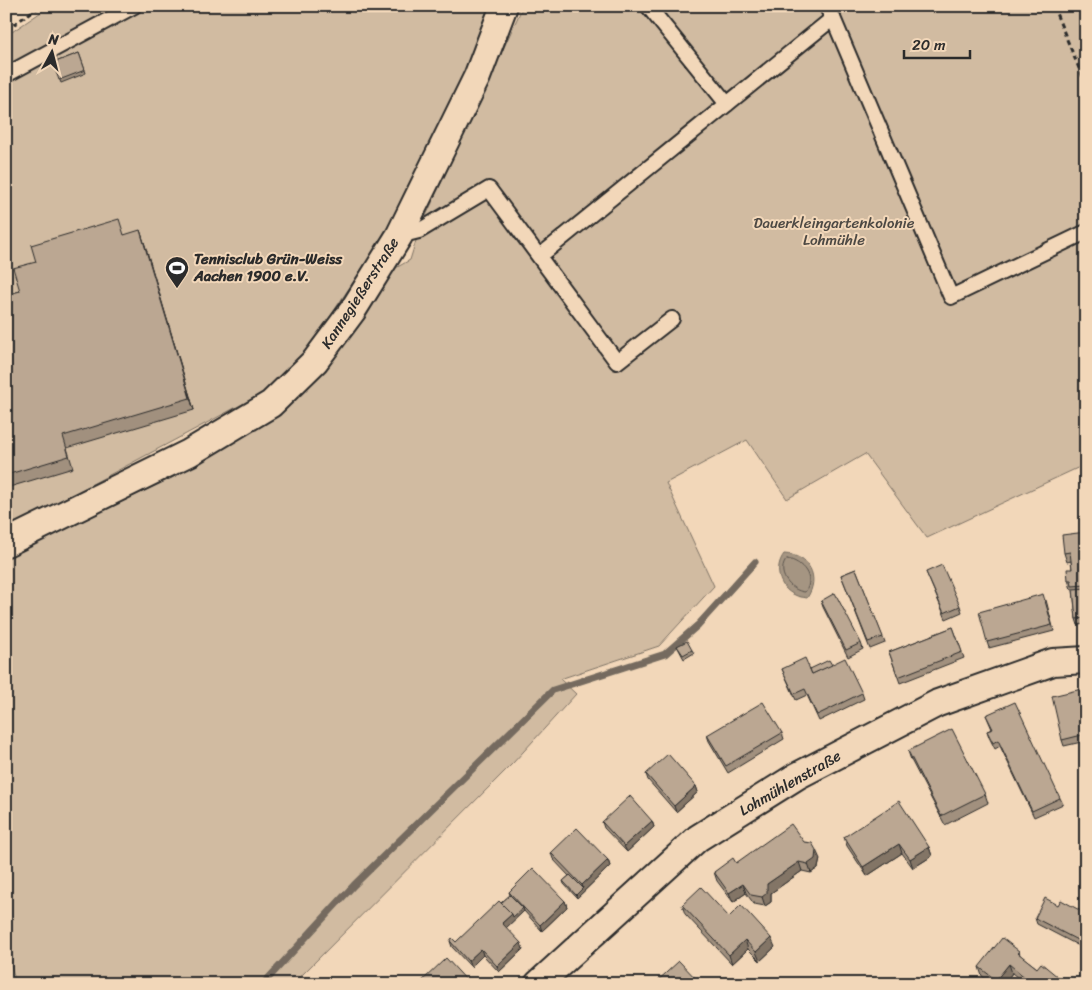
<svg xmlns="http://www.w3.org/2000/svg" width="1092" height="990" font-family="Sriracha,sans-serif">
<rect width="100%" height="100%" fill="#f2d7b9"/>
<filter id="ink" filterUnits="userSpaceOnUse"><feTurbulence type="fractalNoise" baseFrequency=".02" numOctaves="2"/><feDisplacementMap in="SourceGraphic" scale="10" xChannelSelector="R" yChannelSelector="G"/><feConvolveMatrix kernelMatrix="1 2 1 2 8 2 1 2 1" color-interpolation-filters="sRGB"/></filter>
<g filter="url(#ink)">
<g fill="#d1bba1" stroke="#7e7366">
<polygon points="50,6 492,6 463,75 390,227 307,351 261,394 6,530 6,36"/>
<polygon points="523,6 1086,6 1086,464 927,538 865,454 787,499 747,440 666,483 714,586 659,646 560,679 576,694 513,763 293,984 16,984 6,946 6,556 172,478 274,415 385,274 410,260 419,231"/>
</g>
<path fill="#a59582" stroke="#746b5f" d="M784,554C809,555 821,577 807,598C803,597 798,597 795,595C778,588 774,567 784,554Z"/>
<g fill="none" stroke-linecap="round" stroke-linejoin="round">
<path stroke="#5c554e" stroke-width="1" d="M787,559C802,561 816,578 805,592C790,591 775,572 787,559Z"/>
<polyline stroke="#746b5f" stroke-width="7" points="263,984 354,885 553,690 665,654 698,625 755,562"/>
<g stroke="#2b2b2b" stroke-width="18">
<g id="service">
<polyline points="648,6 727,104"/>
<polyline points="826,6 833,18 951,297 1086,232"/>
<polyline points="6,75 134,6"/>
<polyline points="399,236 419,231 489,189 617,362 672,319"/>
<polyline points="540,256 833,18"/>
</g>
</g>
<g stroke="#2b2b2b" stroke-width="30">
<g id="minor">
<polyline points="6,543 189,453 271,404 315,361 353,310 399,236 477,77 504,6"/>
<polyline points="538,984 698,838 797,776 938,703 1053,662 1086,660"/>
</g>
</g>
<g stroke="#2b2b2b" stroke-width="3" stroke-dasharray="5 4" stroke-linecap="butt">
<polyline points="1053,6 1086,85"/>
<polyline points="6,30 40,6"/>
</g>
<use href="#service" stroke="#f2d7b9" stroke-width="14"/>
<use href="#minor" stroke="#f2d7b9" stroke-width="26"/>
</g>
<g fill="#a1907e" stroke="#2b2b2b">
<polygon points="79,53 86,73 61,83 53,63"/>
<polygon points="124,235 144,242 194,410 67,448 73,468 6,488 6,295 20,291"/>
<polygon points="1086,532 1086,624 1078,625 1076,619 1073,589 1071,589 1068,580 1072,569 1071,561 1067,562 1064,553"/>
<polygon points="856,569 885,643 870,649 841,575"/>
<polygon points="926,572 960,606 962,612 946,619"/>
<polygon points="1046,600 1054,631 989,648 987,642"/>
<polygon points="821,601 861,643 863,649 848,657 823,607"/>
<polygon points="953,627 964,658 900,683 889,652"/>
<polygon points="677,646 692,650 694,653 684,659"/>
<polygon points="832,665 862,693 864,699 819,721 807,695 796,700 782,669 810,669"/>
<polygon points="1086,688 1086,741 1064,746 1062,740"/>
<polygon points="986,715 1060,798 1063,804 1034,817 1000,746 995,749 989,737 987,731 992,729"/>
<polygon points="782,733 784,739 728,773 709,741 707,735"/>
<polygon points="908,751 985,794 988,803 945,825 911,760"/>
<polygon points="646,774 696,786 698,792 676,812 648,780"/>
<polygon points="652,821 654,827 627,852 604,828 602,822"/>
<polygon points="844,837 929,847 932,856 913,868 902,853 867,876 847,846"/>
<polygon points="804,842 820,859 818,868 811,873 802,871 771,893 771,902 765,906 754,904 746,893 733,902 717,881 714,872 736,863"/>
<polygon points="551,853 608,860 610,866 577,898 564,884 563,881 569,876 553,859"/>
<polygon points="509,892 565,901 567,907 542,931 524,911 514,920 506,928 523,949 499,972 483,955 471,967 452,947 450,941 456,942 501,903 510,895"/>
<polygon points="682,905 729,917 775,947 760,961 748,949 732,964 685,914"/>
<polygon points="1058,905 1083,912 1086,918 1085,949 1037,924 1035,918"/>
<polygon points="1019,951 1020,955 1037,968 1024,983 1012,973 1004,984 992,984 982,976 979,967"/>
</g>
<g fill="#837566" stroke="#2b2b2b">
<polygon points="140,230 144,242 194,410 190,398"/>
<polygon points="696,786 698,792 676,812 674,806"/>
<polygon points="652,821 654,827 627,852 624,846"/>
<polygon points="899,844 902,853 867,876 863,867"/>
<polygon points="929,847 932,856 913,868 910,859"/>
<polygon points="816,850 820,859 818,868 811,873 808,864"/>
<polygon points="608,860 610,866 577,898 576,895 583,888 582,885"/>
<polygon points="799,862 802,871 771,893 771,902 765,906 762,897 767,884"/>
<polygon points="743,884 746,893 733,902 729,893"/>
<polygon points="565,901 567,907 542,931 540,925"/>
<polygon points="523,908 524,911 505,929 502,923 512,914"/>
<polygon points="1083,912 1086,918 1083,923 1081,917"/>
<polygon points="1086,937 1086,948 1085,949 1083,943"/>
<polygon points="771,938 775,947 760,961 756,952"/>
<polygon points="745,940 748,949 732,964 729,955"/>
<polygon points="521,943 523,949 499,972 497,966"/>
<polygon points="481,949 483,955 471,967 468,961"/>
<polygon points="1009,964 1012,973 1004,984 997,984 996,980"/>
<polygon points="1058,977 1060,984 1052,984"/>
</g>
<g fill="#bba792" stroke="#2b2b2b">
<polygon points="79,53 85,70 59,80 53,63"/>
<polygon points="119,219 124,235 140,230 190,398 63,436 69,456 6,475 6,295 20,291 13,268 36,262 31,245"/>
<polygon points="1086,532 1086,585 1072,586 1071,580 1068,580 1067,569 1072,569 1070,552 1064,553 1062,535"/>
<polygon points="942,565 960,606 944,613 926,572"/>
<polygon points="856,569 883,637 868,642 841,575"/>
<polygon points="1086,588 1086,618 1076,619 1073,589"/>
<polygon points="835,593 861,643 846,650 821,601"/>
<polygon points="1043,594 1052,625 987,642 979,612"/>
<polygon points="953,627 962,652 898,677 889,652"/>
<polygon points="687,641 692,650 683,655 677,646"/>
<polygon points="805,658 812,674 845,658 862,693 817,715 805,689 794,694 782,669"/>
<polygon points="829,660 832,665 812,674 810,669"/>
<polygon points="1086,688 1086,734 1062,740 1052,696"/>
<polygon points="763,702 782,733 726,766 707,735"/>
<polygon points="1015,702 1060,798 1032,811 998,740 993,743 987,731 993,729 986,715"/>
<polygon points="952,729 985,794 941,816 908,751"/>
<polygon points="668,754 696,786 674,806 646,774"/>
<polygon points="630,796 652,821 624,846 602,822"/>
<polygon points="899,801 929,847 910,859 899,844 863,867 844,837"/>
<polygon points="791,824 804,842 812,843 816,850 815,859 808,864 799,862 767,884 767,893 762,897 751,895 743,884 729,893 714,872 733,858 736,863"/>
<polygon points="577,828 608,860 582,885 551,853"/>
<polygon points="533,868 565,901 540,925 509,892"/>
<polygon points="570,875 583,888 576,895 563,881"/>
<polygon points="701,887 729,917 741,905 771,938 756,952 745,940 729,955 682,905"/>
<polygon points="510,895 523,908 513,917 512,914 501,903"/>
<polygon points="1045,898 1058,905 1061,900 1083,912 1081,917 1086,919 1086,937 1083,943 1035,918"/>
<polygon points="499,901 512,914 502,923 521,943 497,966 481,949 468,961 450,941 452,938 456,942"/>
<polygon points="1002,938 1019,951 1018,953 1037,968 1041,963 1058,977 1052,984 1023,984 1027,979 1009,964 996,980 979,967"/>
<polygon points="446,958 470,984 422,984 421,982"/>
<polygon points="679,961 700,983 654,984"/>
</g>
</g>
<defs>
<g id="stadium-pin" transform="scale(1.25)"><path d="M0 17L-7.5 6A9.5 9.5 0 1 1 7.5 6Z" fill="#2b2b2b" stroke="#f2d7b9"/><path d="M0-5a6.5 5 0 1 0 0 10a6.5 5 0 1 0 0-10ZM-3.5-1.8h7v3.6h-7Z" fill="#fff"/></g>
</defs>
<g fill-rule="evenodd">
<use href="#stadium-pin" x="177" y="268"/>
</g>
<g text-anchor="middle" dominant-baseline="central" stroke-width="4" stroke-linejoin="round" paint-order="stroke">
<g font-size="15" fill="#4c4843" stroke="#f2d7b9">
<text x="834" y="223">Dauerkleingartenkolonie<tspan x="834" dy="17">Lohmühle</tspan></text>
</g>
<g font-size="15" font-weight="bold" fill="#2b2b2b" stroke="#f2d7b9" text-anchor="start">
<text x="194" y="259">Tennisclub Grün-Weiss<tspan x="194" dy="17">Aachen 1900 e.V.</tspan></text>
</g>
<g font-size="15" fill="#2b2b2b" stroke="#f2d7b9">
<text transform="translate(360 293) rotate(-57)">Kannegießerstraße</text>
<text transform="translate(790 783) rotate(-30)">Lohmühlenstraße</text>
</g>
</g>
<rect width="1092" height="990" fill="none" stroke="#f2d7b9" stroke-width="25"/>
<rect x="12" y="12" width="1067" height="965" fill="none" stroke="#2b2b2b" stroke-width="2" filter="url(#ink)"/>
<g transform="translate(52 52) rotate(7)" stroke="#f2d7b9" stroke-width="4" paint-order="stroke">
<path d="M0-4L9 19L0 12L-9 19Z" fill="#2b2b2b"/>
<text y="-8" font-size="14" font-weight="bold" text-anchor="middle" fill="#2b2b2b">N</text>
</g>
<path d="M904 50v8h66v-8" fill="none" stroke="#2b2b2b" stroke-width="2.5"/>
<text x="912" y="50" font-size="15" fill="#2b2b2b" stroke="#f2d7b9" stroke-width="4" paint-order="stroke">20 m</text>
</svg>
